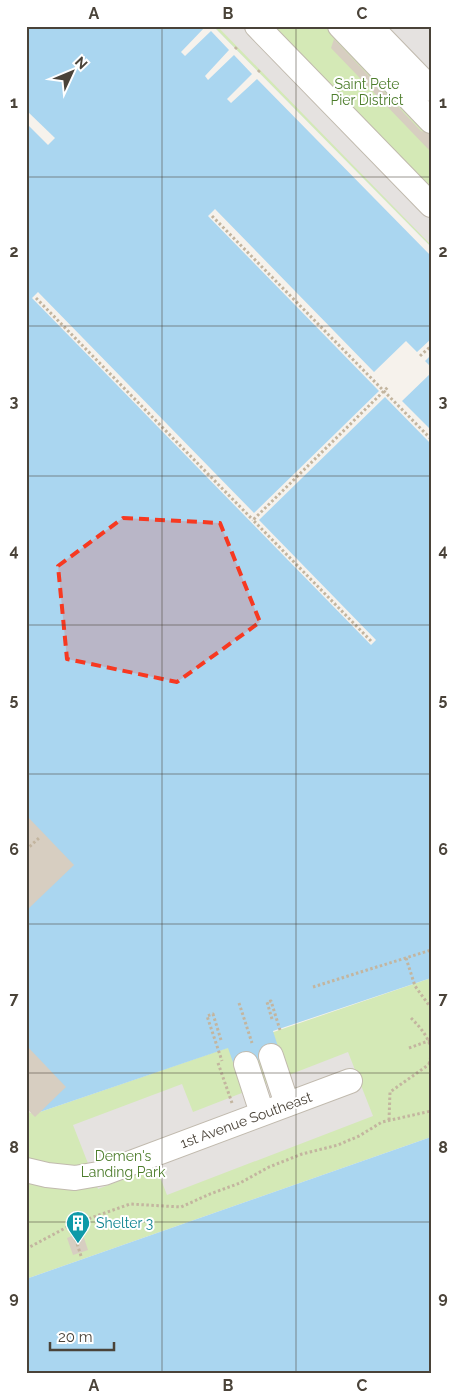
<svg xmlns="http://www.w3.org/2000/svg" width="457" height="1399" font-family="Raleway,sans-serif">
<rect width="100%" height="100%" fill="#f6f2ec"/>
<g fill="#d4e9b6">
<polygon points="213,26 431,26 431,247 235,49"/>
<polygon points="431,978 431,1137 26,1279 26,1111 34,1114"/>
</g>
<g fill="#e5e2e0">
<polygon points="217,26 257,26 431,205 431,245"/>
<polygon points="386,26 431,26 431,72"/>
<polygon points="348,1052 373,1116 167,1195 156,1167 98,1189 73,1125 182,1084 193,1112"/>
</g>
<g fill="#aad6f0">
<polygon points="26,26 213,26 431,247 431,978 273,1031 280,1053 235,1068 228,1048 34,1114 26,1106"/>
<polygon points="431,1137 431,1373 26,1373 26,1279"/>
</g>
<g fill="#f6f2ec">
<polygon points="206,26 213,26 431,247 431,256 257,79 231,103 227,99 252,74 234,55 208,80 205,76 229,50 211,31 185,56 181,52"/>
<polygon points="26,110 55,138 48,145 26,123"/>
<polygon points="215,209 374,372 406,341 417,352 431,339 431,355 425,361 431,367 431,373 402,401 431,430 431,444 385,397 259,520 376,640 371,645 32,298 38,292 254,513 379,391 208,216"/>
</g>
<g fill="#d7cec1">
<polygon points="334,39 421,131 431,134 431,152 331,48"/>
<polygon points="26,815 74,865 26,911"/>
<polygon points="26,1045 66,1087 35,1117 26,1108"/>
<polygon points="82,1232 88,1250 73,1255 67,1238"/>
</g>
<g fill="none" stroke-linecap="round" stroke-linejoin="round">
<g stroke="#c1baae" stroke-width="26">
<g id="minor">
<polyline points="257,26 431,205"/>
<polyline points="340,26 431,121"/>
<polyline points="370,26 431,89"/>
<polyline points="271,1056 287,1104"/>
<polyline points="246,1064 262,1113"/>
<polyline points="26,1170 47,1175 75,1178 104,1173 350,1081"/>
</g>
</g>
<g stroke="#c3b59f" stroke-width="3" stroke-dasharray="2.5 2.5" stroke-linecap="butt">
<polyline points="235,49 237,47"/>
<polyline points="258,72 260,70"/>
<polyline points="212,216 431,439"/>
<polyline points="36,298 253,520"/>
<polyline points="420,356 431,346"/>
<polyline points="371,641 253,520 388,387"/>
<polyline points="26,850 39,838"/>
<polyline points="406,958 415,986 431,1008"/>
<polyline points="313,987 431,950"/>
<polyline points="239,1003 252,1043"/>
<path d="M411,1018C420,1027 428,1036 431,1049"/>
<polyline points="272,1019 267,1002 271,1001 280,1030"/>
<polyline points="221,1040 213,1014 207,1016 222,1061"/>
<polyline points="409,1048 431,1040"/>
<polyline points="218,1063 232,1103"/>
<polyline points="429,1064 431,1056"/>
<polyline points="389,1120 390,1092 431,1063"/>
<polyline points="71,1225 81,1256"/>
<polyline points="26,1249 71,1225 130,1204 181,1207 210,1194 240,1183 269,1167 302,1154 338,1145 359,1136 382,1122 431,1111"/>
</g>
<use href="#minor" stroke="#fff" stroke-width="24"/>
</g>
<path fill="#f73921" fill-opacity="0.2" stroke="#f73921" stroke-width="4" stroke-dasharray="10 6" stroke-linejoin="round" d="M123,518L220,523L260,622L177,682L67,659L58,566Z"/>
<path fill="none" stroke="#4a4339" stroke-width="1" stroke-opacity="0.55" d="M162,26V1373M296,26V1373M26,177H431M26,326H431M26,476H431M26,625H431M26,774H431M26,924H431M26,1073H431M26,1222H431"/>
<defs>
<g id="building-pin" transform="scale(1.25)"><path d="M0 17L-7.5 6A9.5 9.5 0 1 1 7.5 6Z" fill="#0f9aa8" stroke="#fff"/><path d="M-4-6H4V6H1V3H-1V6H-4ZM-2.5-4.3h1.7v1.8h-1.7ZM.8-4.3h1.7v1.8H.8ZM-2.5-1h1.7V.8h-1.7ZM.8-1h1.7V.8H.8Z" fill="#fff"/></g>
</defs>
<g fill-rule="evenodd">
<use href="#building-pin" x="78" y="1223"/>
</g>
<g text-anchor="middle" dominant-baseline="central" stroke-width="4" stroke-linejoin="round" paint-order="stroke">
<g font-size="14" fill="#4d7d2c" stroke="#fff">
<text x="367" y="84">Saint Pete<tspan x="367" dy="16">Pier District</tspan></text>
<text x="123" y="1156">Demen's<tspan x="123" dy="16">Landing Park</tspan></text>
</g>
<g font-size="14" fill="#4a4339" stroke="#fff">
<text transform="translate(246 1120) rotate(-20)">1st Avenue Southeast</text>
</g>
<g font-size="14" fill="#0d838f" stroke="#fff" text-anchor="start">
<text x="96" y="1223">Shelter 3</text>
</g>
</g>
<rect width="457" height="1399" fill="none" stroke="#ffffff" stroke-width="55"/>
<g transform="translate(72 72) rotate(46)" stroke="#ffffff" stroke-width="4" paint-order="stroke">
<path d="M0-4L9 19L0 12L-9 19Z" fill="#4a4339"/>
<text y="-8" font-size="14" font-weight="bold" text-anchor="middle" fill="#4a4339">N</text>
</g>
<path d="M50 1342v8h64v-8" fill="none" stroke="#4a4339" stroke-width="2.5"/>
<text x="58" y="1342" font-size="15" fill="#4a4339" stroke="#ffffff" stroke-width="4" paint-order="stroke">20 m</text>
<rect x="28" y="28" width="402" height="1344" fill="none" stroke="#4a4339" stroke-width="2"/>
<g font-size="16" text-anchor="middle" font-weight="bold" fill="#4a4339">
<text x="94" y="19">A</text>
<text x="228" y="19">B</text>
<text x="362" y="19">C</text>
<text x="14" y="108">1</text>
<text x="443" y="108">1</text>
<text x="14" y="257">2</text>
<text x="443" y="257">2</text>
<text x="14" y="407">3</text>
<text x="443" y="407">3</text>
<text x="14" y="556">4</text>
<text x="443" y="556">4</text>
<text x="14" y="705">5</text>
<text x="443" y="705">5</text>
<text x="14" y="855">6</text>
<text x="443" y="855">6</text>
<text x="14" y="1004">7</text>
<text x="443" y="1004">7</text>
<text x="14" y="1153">8</text>
<text x="443" y="1153">8</text>
<text x="14" y="1303">9</text>
<text x="443" y="1303">9</text>
<text x="94" y="1391">A</text>
<text x="228" y="1391">B</text>
<text x="362" y="1391">C</text>
</g>
</svg>
